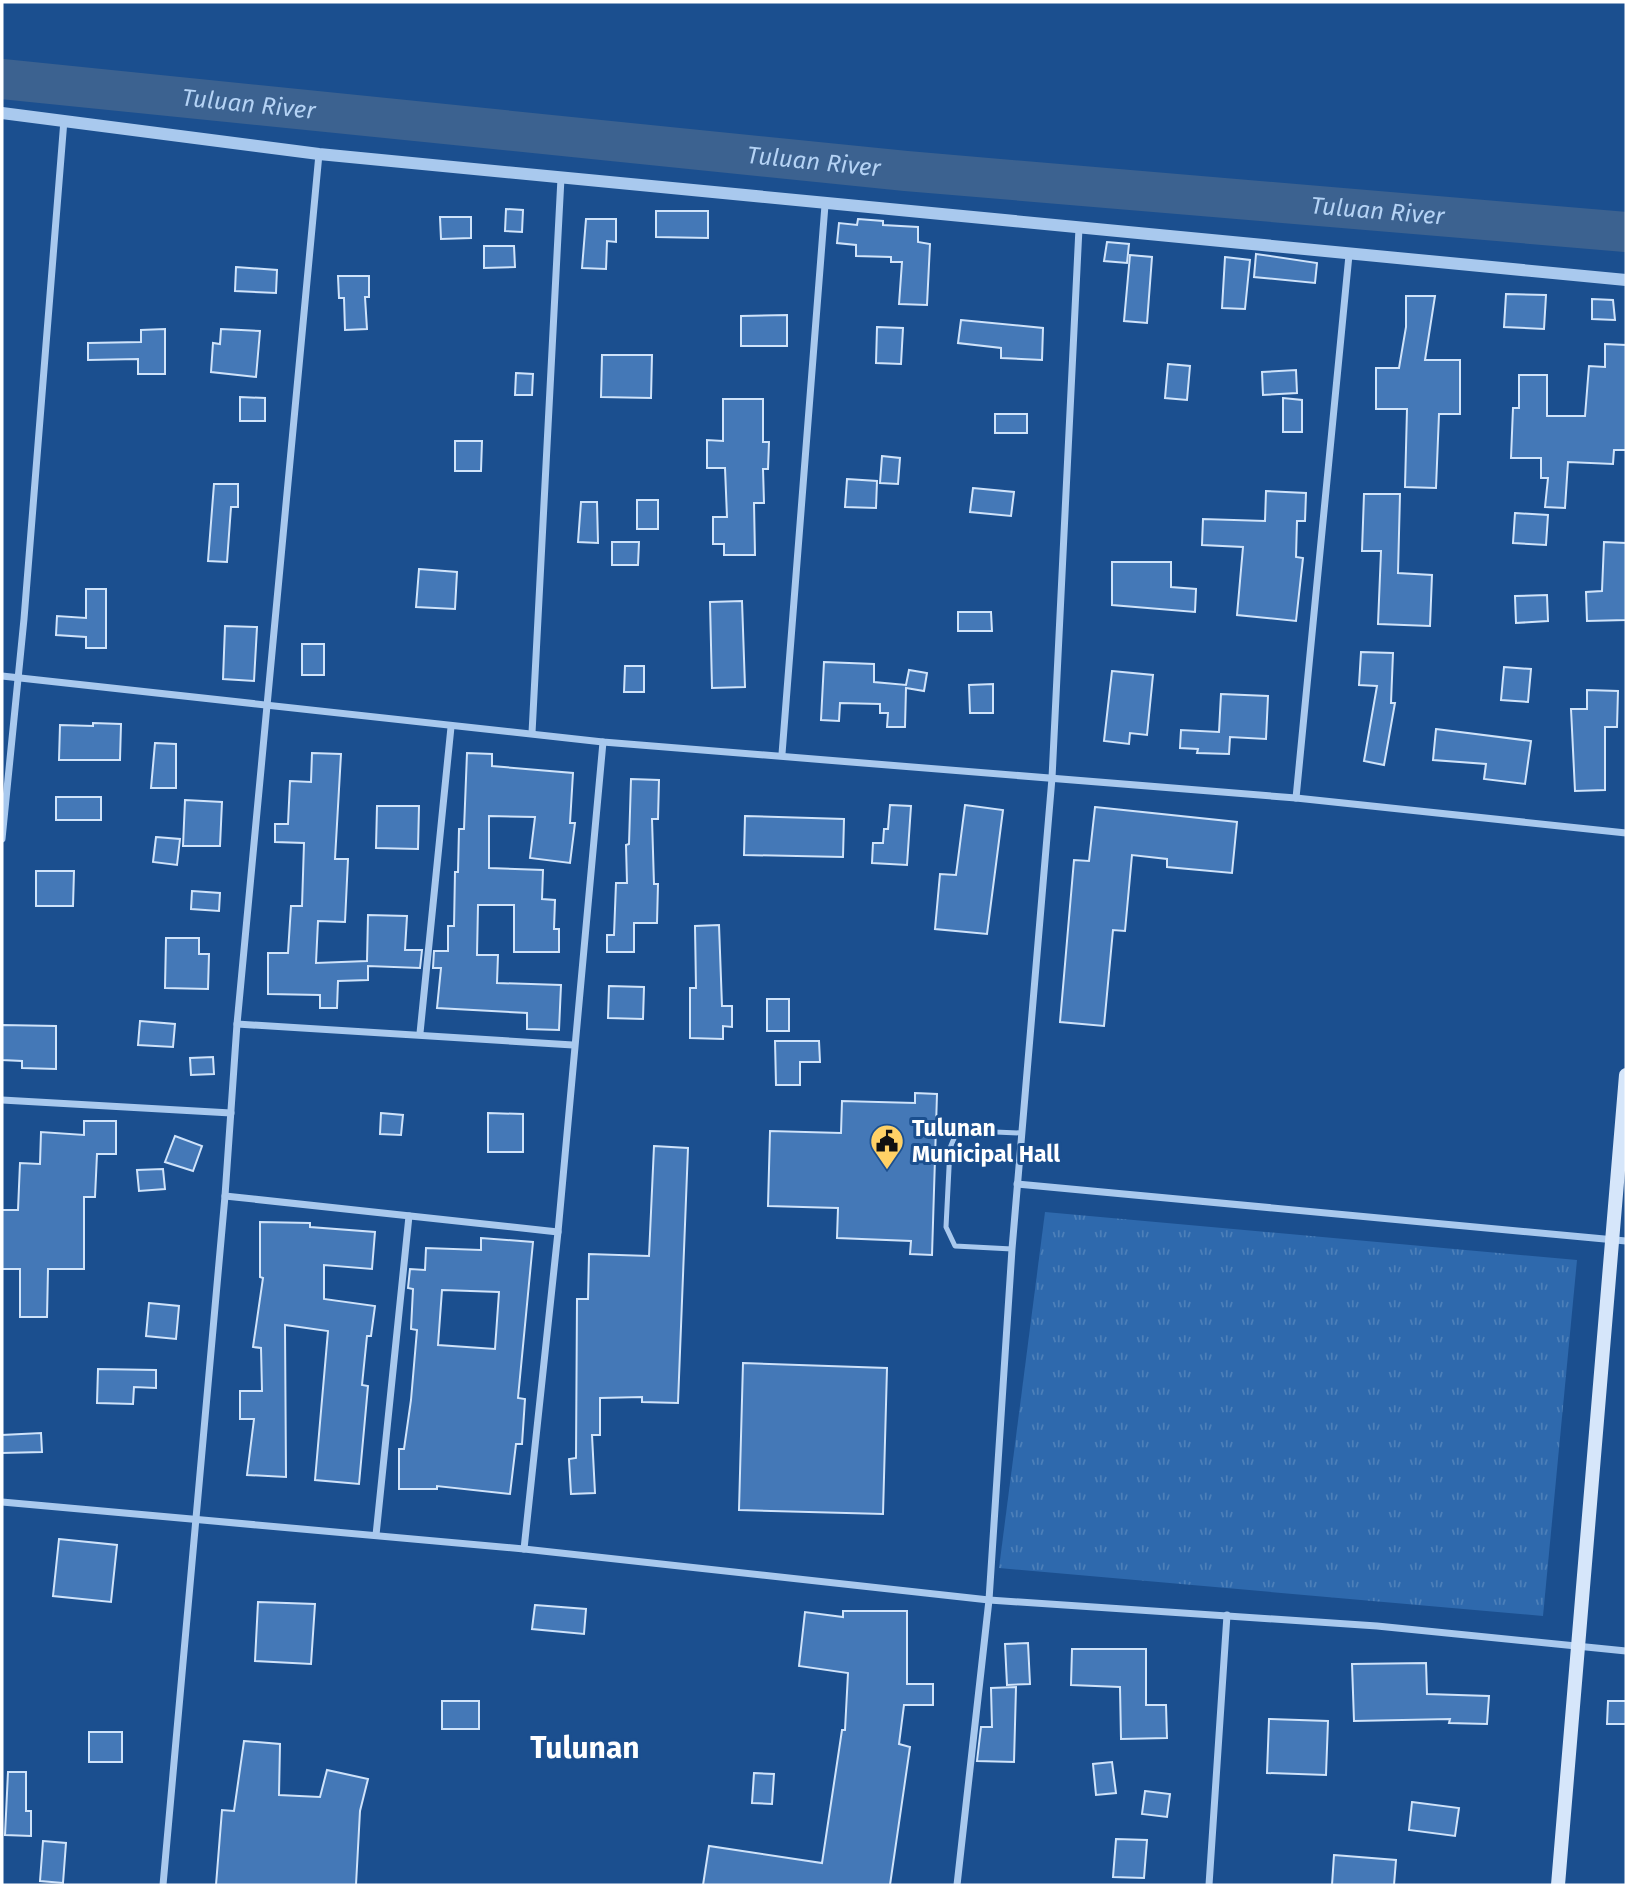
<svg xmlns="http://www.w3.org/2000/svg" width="1628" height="1887" font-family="'Fira Sans',sans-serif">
<defs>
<pattern id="park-tufts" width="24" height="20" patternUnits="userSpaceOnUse" patternTransform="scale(1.75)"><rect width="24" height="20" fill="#2e69ad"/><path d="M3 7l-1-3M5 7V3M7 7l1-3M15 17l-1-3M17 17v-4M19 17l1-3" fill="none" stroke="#4d80b9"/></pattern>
</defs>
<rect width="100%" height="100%" fill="#1b4f8f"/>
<polygon fill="url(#park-tufts)" points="1045,1212 1577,1260 1543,1616 999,1568"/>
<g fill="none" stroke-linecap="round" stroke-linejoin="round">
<path stroke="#3c6290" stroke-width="40" id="s1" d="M2,79L906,171L1626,232"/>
</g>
<g fill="#4478b7" stroke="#cfe3fa" stroke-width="2" fill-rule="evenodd">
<polygon points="506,209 523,210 522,232 505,231"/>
<polygon points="656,211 708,211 708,238 656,237"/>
<polygon points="440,217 471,217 471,238 441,239"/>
<polygon points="586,219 616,219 616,242 607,241 606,269 582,268"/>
<polygon points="858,219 883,221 883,225 918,227 918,242 930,244 927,305 899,304 902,262 891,262 891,257 856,256 856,245 837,243 839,223 857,225"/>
<polygon points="1107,242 1129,244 1127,263 1104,261"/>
<polygon points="484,246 514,246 515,267 484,268"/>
<polygon points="1256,254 1317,263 1315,283 1254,277"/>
<polygon points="1130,255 1152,257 1147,323 1124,321"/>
<polygon points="1225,257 1250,260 1245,309 1222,308"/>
<polygon points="236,267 277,270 276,293 235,291"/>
<polygon points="338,276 369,276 369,297 365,297 367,329 345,330 344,298 339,298"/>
<polygon points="1506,294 1546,295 1544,329 1504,327"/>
<polygon points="1406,296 1435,296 1425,360 1460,360 1460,414 1439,414 1436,488 1405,487 1407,409 1376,409 1376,368 1399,368 1406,327"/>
<polygon points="1592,299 1613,300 1615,320 1592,319"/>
<polygon points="787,315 787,346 741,346 741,316"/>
<polygon points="961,320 1043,328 1042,360 1001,358 1001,348 958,343"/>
<polygon points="877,327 903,328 901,364 876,363"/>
<polygon points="165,329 165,374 138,374 138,359 88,360 88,343 141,342 141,330"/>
<polygon points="221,329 260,331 256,377 211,372 213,343 220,344"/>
<polygon points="1605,344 1626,345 1626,450 1614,450 1613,464 1568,462 1565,508 1545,507 1548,478 1541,478 1541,458 1511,458 1513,408 1519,408 1519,375 1547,375 1547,416 1585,416 1589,366 1605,367"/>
<polygon points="602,355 652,355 651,398 601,397"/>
<polygon points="1168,364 1190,366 1187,400 1165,398"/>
<polygon points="1296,370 1297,393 1263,395 1262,372"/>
<polygon points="516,373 533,374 532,395 515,395"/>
<polygon points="240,397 265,398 265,421 240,421"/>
<polygon points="1283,398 1302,400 1302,432 1283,432"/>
<polygon points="723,399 763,399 763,442 769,442 768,469 763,469 764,503 754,503 755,555 724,555 724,544 713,544 713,517 727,517 725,468 707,468 707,440 723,441"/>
<rect x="995" y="414" width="32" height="19"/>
<polygon points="455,441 482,441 481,471 455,471"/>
<polygon points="882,456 900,458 898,484 880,483"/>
<polygon points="847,479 877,481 876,508 845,507"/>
<polygon points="214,484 238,484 238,507 231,507 227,562 208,561"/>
<polygon points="973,488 1014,492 1011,516 970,512"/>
<polygon points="1266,491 1306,493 1305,521 1297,521 1296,557 1303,558 1296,621 1237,615 1243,547 1202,545 1203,519 1265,521"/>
<polygon points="1364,494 1400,494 1398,573 1432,575 1430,626 1378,624 1381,551 1362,551"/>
<rect x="637" y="500" width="21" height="29"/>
<polygon points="581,502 597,502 598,543 578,542"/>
<polygon points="1515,513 1548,515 1546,545 1513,543"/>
<polygon points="612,542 639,542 638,565 612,565"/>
<polygon points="1604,542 1626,543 1626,620 1587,621 1586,592 1602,591"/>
<polygon points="1112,562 1171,562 1171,587 1196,589 1195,612 1112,605"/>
<polygon points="419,569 457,572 455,609 416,607"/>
<polygon points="86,589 106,589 106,648 86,648 86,637 56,635 57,616 86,618"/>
<polygon points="1547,595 1548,621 1516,623 1515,596"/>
<polygon points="742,601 745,687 712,688 710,602"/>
<polygon points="958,612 991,612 992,631 958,631"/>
<polygon points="225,626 257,627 254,681 223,679"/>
<rect x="302" y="644" width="22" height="31"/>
<polygon points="1361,652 1393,653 1391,703 1395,703 1384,765 1364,761 1377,686 1359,685"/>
<polygon points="824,662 874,664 874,682 906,685 909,670 927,673 924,691 906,688 905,727 887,727 888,713 880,713 880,704 840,703 839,721 821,720"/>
<polygon points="625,666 644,666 644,692 624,692"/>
<polygon points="1504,667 1531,669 1528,702 1501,700"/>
<polygon points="1112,671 1153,675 1147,735 1130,733 1129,744 1104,741"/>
<polygon points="993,684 993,713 970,713 969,685"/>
<polygon points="1587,690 1618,691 1617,727 1605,727 1605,790 1575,791 1571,709 1587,709"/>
<polygon points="1221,694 1268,696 1266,739 1230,737 1229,754 1197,753 1198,749 1180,748 1181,730 1219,732"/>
<polygon points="93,723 121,724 120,760 59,760 60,725 93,726"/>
<polygon points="1436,729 1531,741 1525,784 1484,779 1486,764 1433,760"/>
<polygon points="155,743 176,744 176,788 151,788"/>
<polygon points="312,753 341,754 335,859 348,859 345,922 318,921 316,963 367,961 368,915 407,916 405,950 422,950 420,968 368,966 368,980 338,981 337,1008 320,1008 320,995 268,994 268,953 288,953 291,906 302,906 304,843 275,842 275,824 288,824 290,781 311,782"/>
<polygon points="467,753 492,754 492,766 573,773 570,823 575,823 570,863 530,858 535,817 489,816 489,868 543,870 542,899 555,900 554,929 559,929 559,952 514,952 514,905 478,905 477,955 498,955 497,983 561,985 559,1030 527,1029 527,1013 437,1008 441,968 433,968 434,951 448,951 448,926 454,926 455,872 458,872 459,829 464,829"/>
<polygon points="631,779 659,780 658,819 652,819 654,884 658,884 657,923 634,923 634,952 607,952 607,935 614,935 616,883 627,883 626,845 629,844"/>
<rect x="56" y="797" width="45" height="23"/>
<polygon points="185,800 222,802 220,846 183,846"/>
<polygon points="890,805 911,806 907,865 872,863 873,843 883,843 884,829 888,829"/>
<polygon points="965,805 1003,810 987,934 935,929 940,874 956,875"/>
<polygon points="377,806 419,806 418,849 376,848"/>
<polygon points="1095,807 1237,822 1232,873 1167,867 1167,859 1132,855 1125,931 1113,930 1104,1026 1060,1022 1074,860 1089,861"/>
<polygon points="745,816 844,819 843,857 744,855"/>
<polygon points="156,837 180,839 177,865 153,862"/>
<polygon points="36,871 74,871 73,906 36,906"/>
<polygon points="192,891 220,893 219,911 191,909"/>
<polygon points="719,925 722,1006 732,1006 732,1027 723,1026 723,1039 690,1038 690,988 696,988 695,926"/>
<polygon points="166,938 199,938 199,954 209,954 208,989 165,988"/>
<polygon points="609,986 644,987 643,1019 608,1018"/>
<rect x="767" y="999" width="22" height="32"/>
<polygon points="140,1021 175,1024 173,1047 138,1045"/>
<polygon points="2,1025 56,1026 56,1069 22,1068 22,1061 2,1060"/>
<polygon points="775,1041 819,1041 820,1062 800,1062 800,1085 776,1085"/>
<polygon points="213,1057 214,1074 191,1075 190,1058"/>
<polygon points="915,1093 937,1094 932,1255 910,1254 911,1241 837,1238 838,1208 768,1206 770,1131 841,1133 842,1101 915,1103"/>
<polygon points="381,1113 403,1115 401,1135 380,1134"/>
<polygon points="488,1113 523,1114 523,1152 488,1152"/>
<polygon points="84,1121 116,1121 116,1154 97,1154 95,1197 84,1197 84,1269 48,1269 47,1317 20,1317 20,1269 2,1269 2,1210 18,1210 20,1163 40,1164 41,1132 84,1135"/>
<polygon points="175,1136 202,1146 193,1171 165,1162"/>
<polygon points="654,1146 688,1148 678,1403 642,1402 642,1397 600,1398 600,1435 592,1435 595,1493 571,1494 569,1459 576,1458 577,1299 588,1299 589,1254 649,1256"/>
<polygon points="163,1169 165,1189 139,1191 137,1170"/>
<polygon points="260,1222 310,1223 310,1227 375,1232 372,1269 324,1265 324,1299 375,1306 371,1336 367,1336 362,1385 368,1386 359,1484 315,1480 328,1331 285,1325 286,1477 247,1475 254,1419 240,1419 240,1391 262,1391 261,1348 253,1347 263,1278 260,1277"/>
<path d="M481,1238L533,1242L518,1398L525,1399L522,1444H516L510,1494L437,1486V1489H399V1449H404L411,1400L417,1330L411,1329L413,1289L408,1288L410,1269L425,1270L426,1248L481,1250ZM442,1290L499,1292L495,1349L438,1345Z"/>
<polygon points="149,1303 179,1306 176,1339 146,1336"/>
<polygon points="743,1363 887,1368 883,1514 739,1510"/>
<polygon points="98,1369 156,1370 156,1388 134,1387 133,1404 97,1403"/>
<polygon points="41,1433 42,1452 2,1453 2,1435"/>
<polygon points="59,1539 117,1545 111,1602 53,1596"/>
<polygon points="258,1602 315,1604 311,1664 255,1661"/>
<polygon points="535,1605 586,1609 584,1634 532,1629"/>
<polygon points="843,1611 907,1611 907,1684 933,1684 933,1705 904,1705 899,1744 910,1747 890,1885 703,1885 709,1846 822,1863 842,1730 845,1730 848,1673 799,1666 805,1612 843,1617"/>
<polygon points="1028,1643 1030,1684 1007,1685 1005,1644"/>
<polygon points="1072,1649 1146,1649 1146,1705 1166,1705 1167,1738 1121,1739 1120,1687 1071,1685"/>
<polygon points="1426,1663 1427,1694 1489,1696 1487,1724 1449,1723 1450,1719 1354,1721 1352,1664"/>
<polygon points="1016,1687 1014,1762 977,1761 981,1727 992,1727 991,1688"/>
<rect x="442" y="1701" width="37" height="28"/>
<polygon points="1608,1701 1626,1701 1626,1724 1607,1724"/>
<polygon points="1269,1719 1328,1721 1326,1775 1267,1773"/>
<rect x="89" y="1732" width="33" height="30"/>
<polygon points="244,1741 280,1744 279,1795 320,1797 327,1770 368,1779 360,1811 356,1885 216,1885 222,1810 234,1811"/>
<polygon points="1112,1762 1116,1793 1096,1795 1093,1764"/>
<polygon points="8,1772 26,1772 26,1811 31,1811 31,1836 5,1835"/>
<polygon points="754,1773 774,1774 772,1804 752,1803"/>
<polygon points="1145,1791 1170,1794 1167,1817 1142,1814"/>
<polygon points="1412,1802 1459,1808 1455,1836 1409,1830"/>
<polygon points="1116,1839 1147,1840 1144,1878 1113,1877"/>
<polygon points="43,1841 66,1843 63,1883 40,1881"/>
<polygon points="1334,1855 1396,1860 1394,1885 1332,1885"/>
</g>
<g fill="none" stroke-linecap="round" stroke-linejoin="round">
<polyline stroke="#a9c9ee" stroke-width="5" points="1012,1249 955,1246 946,1227 950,1148 955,1136 972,1131 1021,1133"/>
<g stroke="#a9c9ee" stroke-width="7">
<polyline points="2,676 603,742 1296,798 1626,833"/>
<polyline points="532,733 561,178"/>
<polyline points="782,754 825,205"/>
<polyline points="1296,798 1349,255"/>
<polyline points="2,839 24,619 64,120"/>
<polyline points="237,1024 573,1045"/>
<polyline points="420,1033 451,727"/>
<polyline points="2,1100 231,1113"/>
<polyline points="1017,1184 1626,1241"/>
<polyline points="225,1196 558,1232"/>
<polyline points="2,1502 524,1549 989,1600 1377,1626 1626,1651"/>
<polyline points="376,1535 409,1216"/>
<polyline points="524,1549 558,1232 603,742"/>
<polyline points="163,1885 225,1196 237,1024 319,154"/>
<polyline points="957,1885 989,1600 1012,1249 1052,778 1079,228"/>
<polyline points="1209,1885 1227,1615"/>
</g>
<polyline stroke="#a9c9ee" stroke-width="12" points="2,113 319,154 1626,280"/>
<polyline stroke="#d6e6fa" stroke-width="14" points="1558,1885 1626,1075"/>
</g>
<defs>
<g id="civic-pin" transform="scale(1.75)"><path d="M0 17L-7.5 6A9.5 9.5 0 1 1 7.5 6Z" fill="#ffd166" stroke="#1b4f8f"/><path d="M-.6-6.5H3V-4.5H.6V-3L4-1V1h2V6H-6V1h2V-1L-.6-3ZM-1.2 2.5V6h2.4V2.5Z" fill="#111"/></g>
</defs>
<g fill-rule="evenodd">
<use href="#civic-pin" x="887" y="1141"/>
</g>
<g text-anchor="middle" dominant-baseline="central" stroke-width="6" stroke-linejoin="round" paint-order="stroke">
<g font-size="23" font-weight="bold" fill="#fff" stroke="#1b4f8f" text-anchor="start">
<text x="912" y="1128">Tulunan<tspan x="912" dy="26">Municipal Hall</tspan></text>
</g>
<g font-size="24" font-style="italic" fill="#b5d3f5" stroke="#1b4f8f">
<text stroke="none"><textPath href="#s1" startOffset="248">Tuluan River</textPath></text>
<text stroke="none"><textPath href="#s1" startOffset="816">Tuluan River</textPath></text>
<text stroke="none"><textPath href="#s1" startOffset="1382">Tuluan River</textPath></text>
</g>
<g font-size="30" font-weight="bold" fill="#fff" stroke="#1b4f8f">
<text x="585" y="1748">Tulunan</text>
</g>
</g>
<rect width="1628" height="1887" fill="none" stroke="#ffffff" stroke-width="7"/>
</svg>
